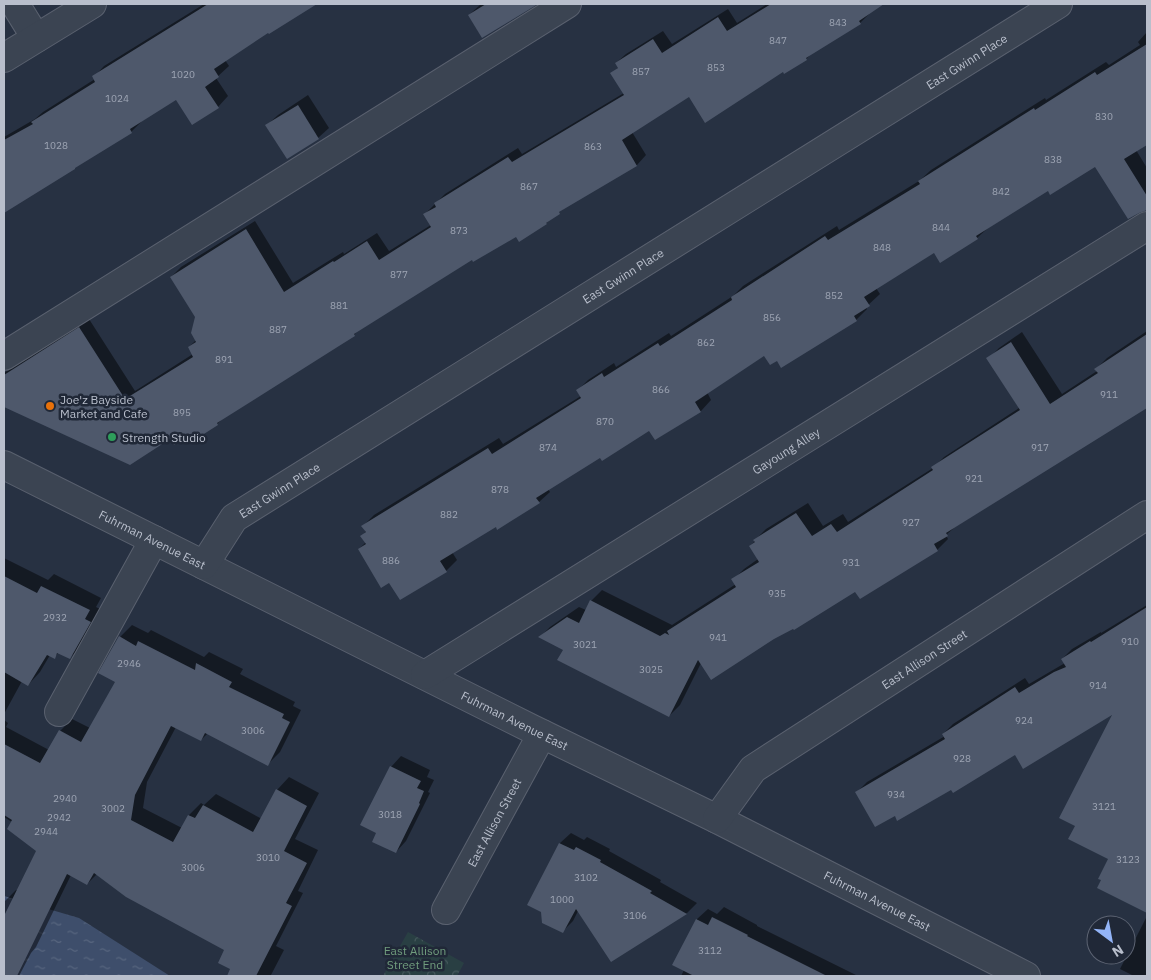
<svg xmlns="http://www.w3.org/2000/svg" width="1151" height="980" font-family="'IBM Plex Sans',sans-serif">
<defs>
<pattern id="forest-crowns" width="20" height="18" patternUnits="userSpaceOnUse" patternTransform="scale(1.25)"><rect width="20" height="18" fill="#293f43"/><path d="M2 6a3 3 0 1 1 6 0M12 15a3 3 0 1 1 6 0" fill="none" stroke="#46595d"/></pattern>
<pattern id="water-ripples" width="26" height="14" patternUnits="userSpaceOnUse" patternTransform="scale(1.25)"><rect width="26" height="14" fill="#3e4e6b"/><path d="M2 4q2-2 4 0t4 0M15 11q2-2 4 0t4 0" fill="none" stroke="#58667f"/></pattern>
</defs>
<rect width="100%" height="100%" fill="#273142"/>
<polygon fill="url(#forest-crowns)" points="408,932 464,963 457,976 383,976"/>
<polygon fill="url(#water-ripples)" points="4,896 79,918 170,976 4,976"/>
<g fill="#0007">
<polygon points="204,4 315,4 269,32 268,31 225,60 229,66 216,78 228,96 218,107 176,98 142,121 131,132 4,212 4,137 35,119 43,112 95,79 94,77 104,66"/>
<polygon points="481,4 535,4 534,5 469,15"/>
<polygon points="767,4 882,4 869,13 869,14 860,23 813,52 806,59 783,71 689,96 632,132 646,155 637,165 565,207 546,223 519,240 516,235 472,259 359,329 354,335 224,417 217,424 193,432 171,437 130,463 4,406 4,373 89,319 135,391 193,354 189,347 196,340 196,317 171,277 181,267 255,221 293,283 343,252 344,254 377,233 389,251 431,225 425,214 445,194 518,148 522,154 624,93 612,73 619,67 616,63 626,54 663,31 672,44 728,9 737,23"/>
<polygon points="1147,32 1147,143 1136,150 1147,168 1147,209 1096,166 1048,189 988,228 977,238 934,252 876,288 880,294 866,307 867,309 856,320 777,359 764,354 707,392 711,400 701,411 656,439 650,429 600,456 548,489 550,492 539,502 496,526 452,552 457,560 446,571 390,581 359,549 366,542 362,536 366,531 363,526 374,515 499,438 503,444 581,396 577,391 588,380 614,363 616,367 669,333 671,336 733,296 743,286 837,226 839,230 919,181 931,170 1045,98 1046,100 1106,62 1109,65 1140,45 1138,42"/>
<polygon points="308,95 329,128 318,138 267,125 278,115"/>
<polygon points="1147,331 1147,406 955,527 946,535 948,539 937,550 855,590 701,663 680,705 669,716 565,649 540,637 550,627 579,607 586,610 591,601 602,590 672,625 736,584 733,580 744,569 758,559 750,546 755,541 755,540 766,529 808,503 823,526 843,514 848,522 933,468 944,457 1019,408 988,359 999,348 1022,332 1062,394 1097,371 1096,369 1107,358"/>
<polygon points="4,558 48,580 54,574 101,598 96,607 102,610 82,645 70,658 59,652 54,657 50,655 40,672 28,685 22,681 4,714"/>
<polygon points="1147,605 1147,798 1123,812 1147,824 1147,911 1099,888 1109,859 1076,825 1115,712 1015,753 951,788 895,814 857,792 867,782 945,736 943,734 953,724 1025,678 1029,684 1065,663 1062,659 1072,649 1101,632 1101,633"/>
<polygon points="132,625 148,633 151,630 204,657 209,652 243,669 240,674 295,702 293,706 301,710 280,752 268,764 208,733 201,740 176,727 147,782 143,808 182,828 189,815 201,803 204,805 216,794 262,819 277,790 289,777 319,793 295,839 318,850 298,891 303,893 276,946 284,950 271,975 274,976 228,976 232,968 226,950 97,874 87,884 71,875 36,947 31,953 19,976 4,976 4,902 16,890 18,890 37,850 12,822 4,817 4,720 8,723 6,727 49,750 60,731 72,719 90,728 117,681 120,637"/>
<polygon points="401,756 430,770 427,777 434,780 428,792 430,793 406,841 396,852 378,832 391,767"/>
<polygon points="571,833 584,840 587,837 610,849 609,851 661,880 660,882 697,903 687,913 611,960 578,911 573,921 562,932 542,912 529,904 560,843"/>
<polygon points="724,907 757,925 757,926 858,976 859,975 861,976 681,976 684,970 674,964 697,919 708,909 717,914"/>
<polygon points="1147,916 1147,976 1134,976 1120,969"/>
</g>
<g fill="#4e586b">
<polygon points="208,4 317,4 269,34 268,33 214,69 219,77 205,87 219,108 192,125 176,100 130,129 132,133 75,168 75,169 4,213 4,140 33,124 31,122 95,82 92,76"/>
<polygon points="486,4 538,4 482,38 468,15"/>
<polygon points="771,4 884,4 859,21 861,24 806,58 807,60 784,74 783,72 705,123 689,97 622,140 637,166 559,212 560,214 546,223 547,224 519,242 516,237 473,262 472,260 354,334 355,336 339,346 217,423 218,425 196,439 193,434 174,445 170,439 130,465 4,407 4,375 79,327 125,399 193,357 188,347 196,342 191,333 195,317 170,277 246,229 284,292 333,261 334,262 367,241 379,260 431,227 423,214 436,207 434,203 508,157 512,162 624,95 610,73 618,68 615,63 653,39 662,53 718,17 727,31"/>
<polygon points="1147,44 1147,145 1124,159 1147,196 1147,210 1139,213 1128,219 1095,167 1050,195 1048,191 976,236 978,239 940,263 934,253 864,297 870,306 854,316 857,321 781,368 777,361 770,365 764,356 695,402 701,412 655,440 649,431 602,461 600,458 536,498 540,503 497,530 496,527 440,561 447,572 400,600 389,583 381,588 358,549 366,544 360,536 366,532 361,526 488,448 492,454 581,398 576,390 602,373 604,377 658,343 660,346 732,300 731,297 825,236 828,240 920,184 918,181 1034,108 1035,110 1095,72 1097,75"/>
<polygon points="298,105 319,139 287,159 265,125"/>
<polygon points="1147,334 1147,408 946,533 948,536 934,544 938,551 860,599 855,592 794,630 793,629 774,639 711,680 698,660 669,717 557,660 563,650 538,637 567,617 579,623 590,600 660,636 665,633 669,635 667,631 736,587 731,579 759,562 749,546 755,542 753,540 796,513 812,536 831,524 837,532 933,470 931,467 1020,410 986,358 1011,342 1050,404 1098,373 1094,369"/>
<polygon points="4,576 37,593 41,586 90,610 85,619 91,622 70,659 57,653 55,659 47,655 28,686 4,672"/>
<polygon points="1147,607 1147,913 1097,888 1101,880 1098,879 1108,859 1068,839 1075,826 1059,818 1112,715 1023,769 1015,755 953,793 951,790 897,821 895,816 875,827 855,792 945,739 942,734 1015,687 1019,693 1054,672 1066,667 1061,659 1090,641 1091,642"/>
<polygon points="119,636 136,646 138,641 195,670 196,663 232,682 229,687 284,714 282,718 290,722 268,766 205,733 201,741 171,726 135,795 131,820 173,842 188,815 195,818 203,805 253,832 276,789 307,806 284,851 307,863 286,903 292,906 256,976 227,976 230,969 218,963 224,950 126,897 94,873 87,885 67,874 17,976 4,976 4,916 36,851 7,829 12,820 4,815 4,744 40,763 59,730 81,742 115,682 98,673"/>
<polygon points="390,766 421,781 417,788 424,791 419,803 420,804 396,853 372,842 376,833 360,825"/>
<polygon points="559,843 574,850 576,847 601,860 600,862 652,891 650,893 687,914 611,962 576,909 563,933 542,923 541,912 527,905"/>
<polygon points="712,917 748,935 747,936 827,976 694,976 672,965 696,919 708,925"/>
</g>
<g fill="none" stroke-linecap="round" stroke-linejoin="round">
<g stroke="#5a616f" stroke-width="30">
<g id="minor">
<polyline points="15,4 36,38"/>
<polyline points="4,58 92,4"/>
<polyline points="4,356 567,4"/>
<path id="s1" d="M4,465L532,729L717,819L1026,976"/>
<path id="s2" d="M204,565L234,518L1058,4"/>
<path id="s3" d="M425,675L1147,226"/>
<polyline points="59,712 154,540"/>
<path id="s4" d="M717,819L753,769L1147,515"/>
<path id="s5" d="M446,910L542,734"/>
</g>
</g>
<use href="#minor" stroke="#3b4452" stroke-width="28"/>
</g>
<circle fill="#e8710a" stroke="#202837" stroke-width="2" cx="50" cy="406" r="5"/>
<circle fill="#2e9e5b" stroke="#202837" stroke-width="2" cx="112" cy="437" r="5"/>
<g text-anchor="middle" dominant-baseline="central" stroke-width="5" stroke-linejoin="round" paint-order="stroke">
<g font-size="10" fill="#9ea5b4">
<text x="838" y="22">843</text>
<text x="778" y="40">847</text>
<text x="716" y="67">853</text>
<text x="641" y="71">857</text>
<text x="183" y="74">1020</text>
<text x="117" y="98">1024</text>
<text x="1104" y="116">830</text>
<text x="56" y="145">1028</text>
<text x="593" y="146">863</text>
<text x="1053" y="159">838</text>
<text x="529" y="186">867</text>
<text x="1001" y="191">842</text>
<text x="941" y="227">844</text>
<text x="459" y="230">873</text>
<text x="882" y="247">848</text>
<text x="399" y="274">877</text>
<text x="834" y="295">852</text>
<text x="339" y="305">881</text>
<text x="772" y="317">856</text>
<text x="278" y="329">887</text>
<text x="706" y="342">862</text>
<text x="224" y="359">891</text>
<text x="661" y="389">866</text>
<text x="1109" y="394">911</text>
<text x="182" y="412">895</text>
<text x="605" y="421">870</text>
<text x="548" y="447">874</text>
<text x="1040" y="447">917</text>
<text x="974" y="478">921</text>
<text x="500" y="489">878</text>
<text x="449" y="514">882</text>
<text x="911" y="522">927</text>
<text x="391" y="560">886</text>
<text x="851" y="562">931</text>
<text x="777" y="593">935</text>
<text x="55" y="617">2932</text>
<text x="718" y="637">941</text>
<text x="1130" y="641">910</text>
<text x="585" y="644">3021</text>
<text x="129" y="663">2946</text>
<text x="651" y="669">3025</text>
<text x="1098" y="685">914</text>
<text x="1024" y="720">924</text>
<text x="253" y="730">3006</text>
<text x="962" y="758">928</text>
<text x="896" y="794">934</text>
<text x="65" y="798">2940</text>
<text x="1104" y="806">3121</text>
<text x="113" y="808">3002</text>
<text x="390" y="814">3018</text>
<text x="59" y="817">2942</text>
<text x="46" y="831">2944</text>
<text x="268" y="857">3010</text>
<text x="1128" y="859">3123</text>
<text x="193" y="867">3006</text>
<text x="586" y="877">3102</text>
<text x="562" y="899">1000</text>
<text x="635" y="915">3106</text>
<text x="710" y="950">3112</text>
</g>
<g font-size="12" fill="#b9bfcc" stroke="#202837">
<text stroke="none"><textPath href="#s2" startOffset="919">East Gwinn Place</textPath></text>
<text stroke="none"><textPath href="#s2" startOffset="514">East Gwinn Place</textPath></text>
<text stroke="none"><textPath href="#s3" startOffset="425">Gayoung Alley</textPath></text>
<text stroke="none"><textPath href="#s2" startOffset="109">East Gwinn Place</textPath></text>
<text stroke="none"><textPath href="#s1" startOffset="166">Fuhrman Avenue East</textPath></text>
<text stroke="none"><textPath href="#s4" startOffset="265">East Allison Street</textPath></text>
<text stroke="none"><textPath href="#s1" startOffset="571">Fuhrman Avenue East</textPath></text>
<text stroke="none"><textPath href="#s5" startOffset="100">East Allison Street</textPath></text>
<text stroke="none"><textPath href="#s1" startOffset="976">Fuhrman Avenue East</textPath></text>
</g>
<g font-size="12" fill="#b9bfcc" stroke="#202837" text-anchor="start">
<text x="60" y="399">Joe'z Bayside<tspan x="60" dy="14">Market and Cafe</tspan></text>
<text x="122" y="437">Strength Studio</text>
</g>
<g font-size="12" fill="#709c7d" stroke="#202837">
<text x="415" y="950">East Allison<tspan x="415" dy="14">Street End</tspan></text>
</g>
</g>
<rect width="1151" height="980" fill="none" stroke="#b9bfcc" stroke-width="10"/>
<g transform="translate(1111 940) rotate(148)"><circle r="24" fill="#202837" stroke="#5d6473"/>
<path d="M0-4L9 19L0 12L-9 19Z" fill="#93b4f7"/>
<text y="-8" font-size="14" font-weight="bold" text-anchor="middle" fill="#b9bfcc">N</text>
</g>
</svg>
